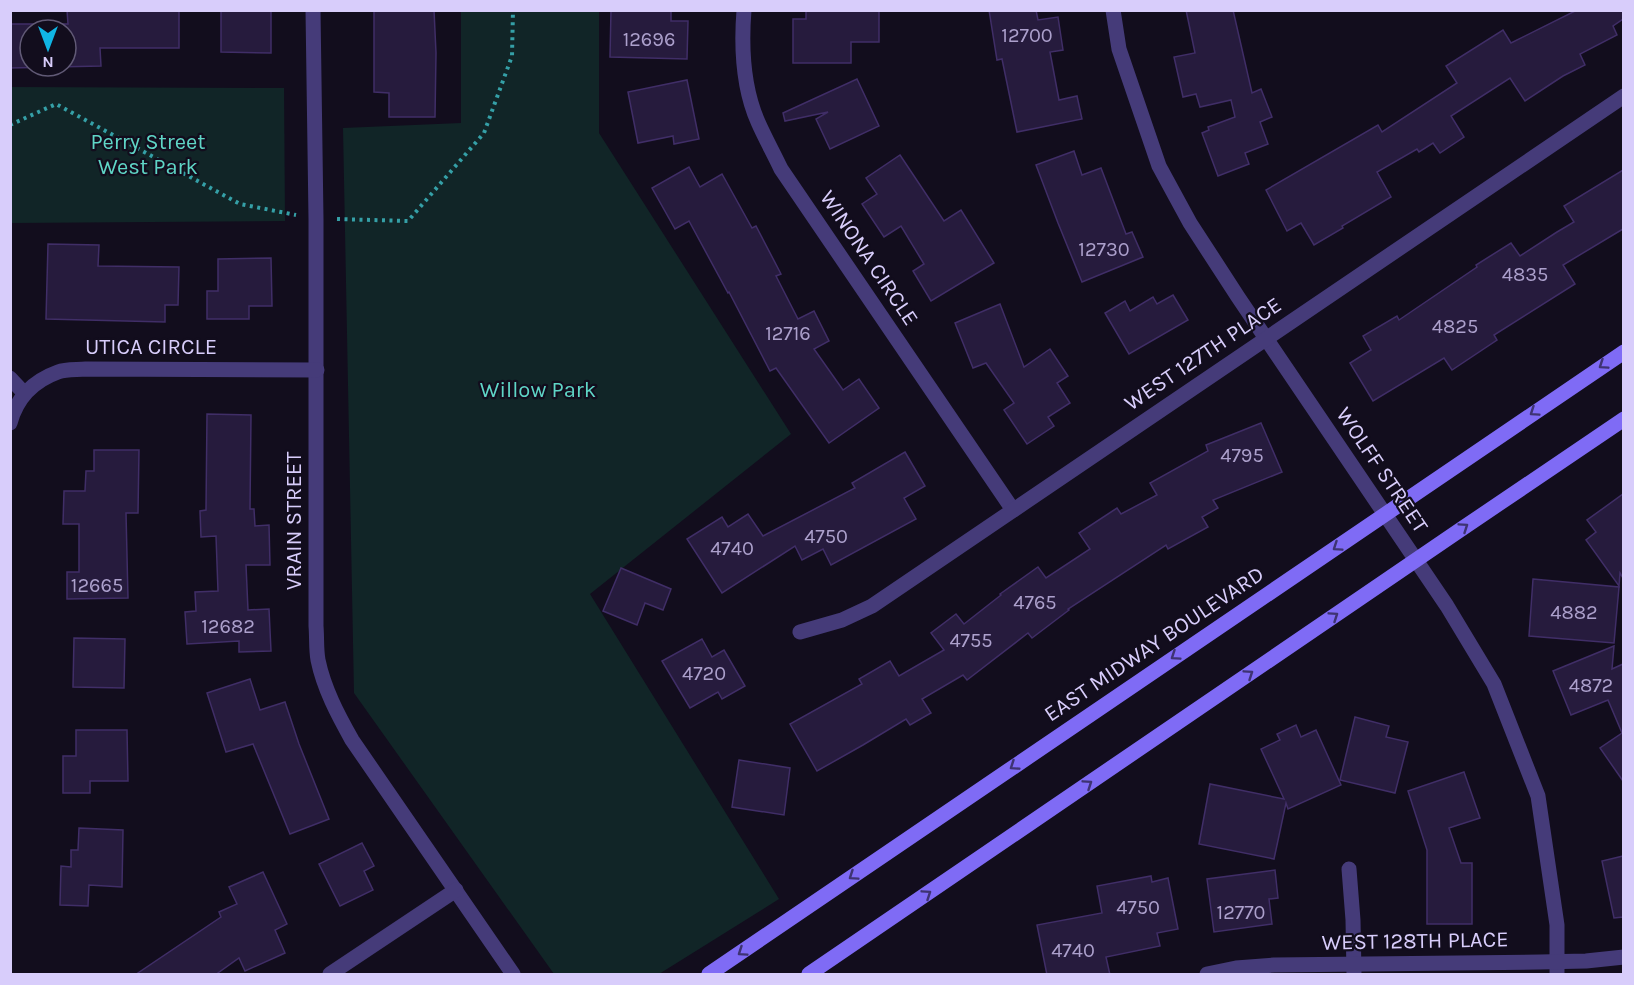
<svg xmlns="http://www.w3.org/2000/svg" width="1634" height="985" font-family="Karla,sans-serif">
<rect width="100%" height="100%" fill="#120d1d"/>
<g fill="#112527">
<polygon points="461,11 599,11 599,133 791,434 590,594 779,899 659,974 554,974 354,693 343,128 461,123"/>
<polygon points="11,87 284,88 285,221 11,223"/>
</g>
<g fill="#261b3d" stroke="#402e67" stroke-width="1.5" fill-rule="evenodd">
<path d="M67,10H179V48H100L101,66L10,68V24H68ZM30,30H66V66H30Z"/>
<polygon points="221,10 271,10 271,53 221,52"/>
<polygon points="374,10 434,10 436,53 435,117 389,117 389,93 374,92"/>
<polygon points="611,10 671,10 671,21 688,21 687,59 610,57"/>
<polygon points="806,10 879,10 879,42 851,42 851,63 793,63 793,19 806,19"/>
<polygon points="989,10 1036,10 1038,20 1058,17 1063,50 1050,52 1059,100 1077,96 1082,119 1017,132 1002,59 997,60"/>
<polygon points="1186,10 1233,10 1252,93 1261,89 1272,117 1260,122 1268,144 1245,153 1249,164 1218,176 1202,133 1209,130 1208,127 1235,117 1231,100 1200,107 1196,94 1183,97 1174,57 1195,53"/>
<polygon points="1577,10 1623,10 1623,19 1613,26 1617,35 1580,54 1585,65 1563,76 1525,101 1510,78 1451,116 1464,137 1440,153 1433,143 1419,152 1417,149 1377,172 1391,197 1342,226 1343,228 1314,245 1301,223 1287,231 1266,190 1378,125 1382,132 1457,83 1446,66 1503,30 1511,43"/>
<polygon points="857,79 879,126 830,149 816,119 828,112 785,121 783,113"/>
<polygon points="687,80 699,139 674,144 673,136 638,143 628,92"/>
<polygon points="1074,151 1082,175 1101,168 1126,234 1132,232 1143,257 1082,282 1058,223 1036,165"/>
<polygon points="900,155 944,221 961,210 994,263 931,301 913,271 924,264 901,226 884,237 862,204 877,194 866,178"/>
<polygon points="689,167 700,187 722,174 752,228 756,226 781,274 776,276 798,319 814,311 829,341 814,349 843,390 859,379 879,408 829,443 776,368 770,371 729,292 728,293 689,221 675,229 652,188"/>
<polygon points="1623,170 1623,229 1563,265 1575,284 1494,335 1497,340 1452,370 1444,358 1373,401 1350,363 1371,350 1363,336 1397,316 1399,320 1477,267 1476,265 1511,243 1520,256 1557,232 1574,222 1564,206"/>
<polygon points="48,244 99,245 98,266 179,267 178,305 165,305 165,322 46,319"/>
<polygon points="271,258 272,306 249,306 249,319 207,319 207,291 218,291 218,259"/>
<polygon points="1173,295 1188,320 1129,354 1105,313 1125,301 1130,311 1153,297 1157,304"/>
<polygon points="1000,304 1024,367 1050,349 1068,376 1057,383 1070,403 1048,417 1054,426 1027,444 1004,410 1014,403 986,363 973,368 955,323"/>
<polygon points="207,414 251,415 250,509 254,509 255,526 269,525 270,565 246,565 248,610 269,609 271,651 239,652 239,641 187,644 185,612 196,611 195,592 218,591 216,536 201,537 200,511 206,510"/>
<polygon points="1261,423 1282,472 1213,500 1218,508 1202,517 1208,527 1168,549 1166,545 1068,609 1069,610 1032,638 1028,633 967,680 963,675 922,699 931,713 910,725 906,719 863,745 817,771 790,724 862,684 859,679 890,661 899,676 944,650 931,633 956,614 964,624 1001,595 1000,594 1038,567 1046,578 1090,549 1079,533 1117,508 1121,514 1157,495 1150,483 1208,451 1206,445"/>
<polygon points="94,450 139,450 138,513 126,513 128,598 67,599 67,572 79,572 79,524 63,524 64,491 85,491 86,471 94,471"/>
<polygon points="905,452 925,486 904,498 916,519 831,565 823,549 802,560 795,546 722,593 687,539 722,517 728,527 748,514 763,536 855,488 852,483"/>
<polygon points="1623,494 1623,578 1620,573 1619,586 1586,540 1596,532 1587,520"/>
<polygon points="621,568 671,589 663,610 645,603 637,625 603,611"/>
<polygon points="1533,579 1619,587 1614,643 1529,636"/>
<polygon points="74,638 125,639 124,688 73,687"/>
<polygon points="702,639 712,657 724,650 745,686 722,699 718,692 690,708 662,661"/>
<polygon points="1614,646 1612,669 1623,664 1623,781 1600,748 1622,733 1608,700 1571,715 1553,671"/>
<polygon points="250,679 260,710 285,702 299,744 329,819 290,834 253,744 226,752 207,693"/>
<polygon points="1355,717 1389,726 1386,737 1408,742 1395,793 1340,780"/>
<polygon points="1296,725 1301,737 1316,730 1341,785 1288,809 1286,803 1274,859 1199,844 1210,784 1284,799 1261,749 1280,740 1277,734"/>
<polygon points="76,730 127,730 128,781 90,781 90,793 63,793 63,756 76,756"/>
<polygon points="739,760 790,768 784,815 732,807"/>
<polygon points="1464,772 1480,818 1449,828 1461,863 1472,863 1472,924 1427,924 1427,850 1408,791"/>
<polygon points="79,828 123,830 122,887 89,885 88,906 60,905 61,866 71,867 71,850 78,850"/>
<polygon points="362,843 374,866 364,871 373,890 340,906 319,864"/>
<polygon points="1623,856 1623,917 1614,918 1602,861"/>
<polygon points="1275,870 1278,898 1269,899 1272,924 1214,932 1207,879"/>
<polygon points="263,872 287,924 275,930 285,953 245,971 239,958 215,975 135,975 221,917 219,912 237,904 229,887"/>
<polygon points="1151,876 1152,882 1168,878 1178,929 1157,933 1160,946 1106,957 1110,975 1047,975 1037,925 1102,913 1097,886"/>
</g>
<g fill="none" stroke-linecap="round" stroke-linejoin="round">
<g stroke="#35a0a7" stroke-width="4" stroke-dasharray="3 4.5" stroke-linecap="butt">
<polyline points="10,125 56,104 240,204 296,215"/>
<polyline points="337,219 408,221 484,133 512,56 513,10"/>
</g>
<g stroke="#453b79" stroke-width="15">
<path d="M313,10L316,219V626C317,638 316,649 318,660C324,689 338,715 352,740L513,974"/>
<path d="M744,10C741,48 743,88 758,122C765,138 774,154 781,169L1013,510"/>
<polyline points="1113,10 1119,49 1159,166 1190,223 1238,297 1447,606 1494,684 1538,796 1557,925 1557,974"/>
<polyline points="10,378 24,393"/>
<path d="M10,423C17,397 33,381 58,372C66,369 77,370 86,369L317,370"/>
<polyline points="800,632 842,620 872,606 1624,96"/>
<polyline points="1349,869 1353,920 1354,974"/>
<polyline points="330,974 456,890"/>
<polyline points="1207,974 1236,968 1274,965 1540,962 1586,961 1624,957"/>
</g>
<g stroke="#7f6bf5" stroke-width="15">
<polyline points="709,974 1624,352"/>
<polyline points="809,974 1460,530 1624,419"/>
</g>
</g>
<defs><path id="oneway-chevron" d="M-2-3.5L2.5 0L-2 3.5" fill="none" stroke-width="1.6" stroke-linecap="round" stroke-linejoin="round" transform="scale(1.5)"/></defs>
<g stroke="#3e3373">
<use href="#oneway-chevron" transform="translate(1603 365) rotate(146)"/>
<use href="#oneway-chevron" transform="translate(1534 412) rotate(146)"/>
<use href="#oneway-chevron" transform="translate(1464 527) rotate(-34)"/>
<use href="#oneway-chevron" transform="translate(1337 547) rotate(146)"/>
<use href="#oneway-chevron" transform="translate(1334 616) rotate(-34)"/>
<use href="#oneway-chevron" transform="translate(1175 656) rotate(146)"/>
<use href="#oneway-chevron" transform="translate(1249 674) rotate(-34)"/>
<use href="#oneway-chevron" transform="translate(1014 766) rotate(146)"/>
<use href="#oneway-chevron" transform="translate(1088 784) rotate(-34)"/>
<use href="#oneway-chevron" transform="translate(853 876) rotate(146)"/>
<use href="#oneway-chevron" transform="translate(927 894) rotate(-34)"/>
<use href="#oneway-chevron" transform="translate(742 952) rotate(146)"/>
</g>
<g text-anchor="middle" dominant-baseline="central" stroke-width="4.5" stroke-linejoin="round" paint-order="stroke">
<g font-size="20" fill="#aca0cc">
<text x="1027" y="35">12700</text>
<text x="649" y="39">12696</text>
<text x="1104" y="249">12730</text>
<text x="1525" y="274">4835</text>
<text x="1455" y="326">4825</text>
<text x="788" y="333">12716</text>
<text x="1242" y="455">4795</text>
<text x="826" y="536">4750</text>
<text x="732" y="548">4740</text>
<text x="97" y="585">12665</text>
<text x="1035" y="602">4765</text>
<text x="1574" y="612">4882</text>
<text x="228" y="626">12682</text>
<text x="971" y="640">4755</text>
<text x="704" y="673">4720</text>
<text x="1591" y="685">4872</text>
<text x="1138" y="907">4750</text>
<text x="1241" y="912">12770</text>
<text x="1073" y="950">4740</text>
</g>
<g font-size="22" fill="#5fd5c6" stroke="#120d1d">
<text x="148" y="142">Perry Street<tspan x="148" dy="25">West Park</tspan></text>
<text x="538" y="390">Willow Park</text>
</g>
<g font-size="22" fill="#d8cdfb" stroke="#120d1d">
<text transform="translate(869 258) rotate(56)">WINONA CIRCLE</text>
<text x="151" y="347">UTICA CIRCLE</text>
<text transform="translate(1203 354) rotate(-34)">WEST 127TH PLACE</text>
<text transform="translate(1382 470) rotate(56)">WOLFF STREET</text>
<text transform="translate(294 521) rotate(-90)">VRAIN STREET</text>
<text transform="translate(1154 644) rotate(-34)">EAST MIDWAY BOULEVARD</text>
<text transform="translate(1415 941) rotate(-1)">WEST 128TH PLACE</text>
</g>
</g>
<rect width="1634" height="985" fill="none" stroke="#d8cdfb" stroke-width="24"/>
<g transform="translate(48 48) rotate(180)"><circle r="28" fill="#120d1d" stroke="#615a76" stroke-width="1.5"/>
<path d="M0-4.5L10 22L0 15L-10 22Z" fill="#10b5e4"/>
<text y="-9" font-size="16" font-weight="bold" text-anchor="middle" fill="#d8cdfb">N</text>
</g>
</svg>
